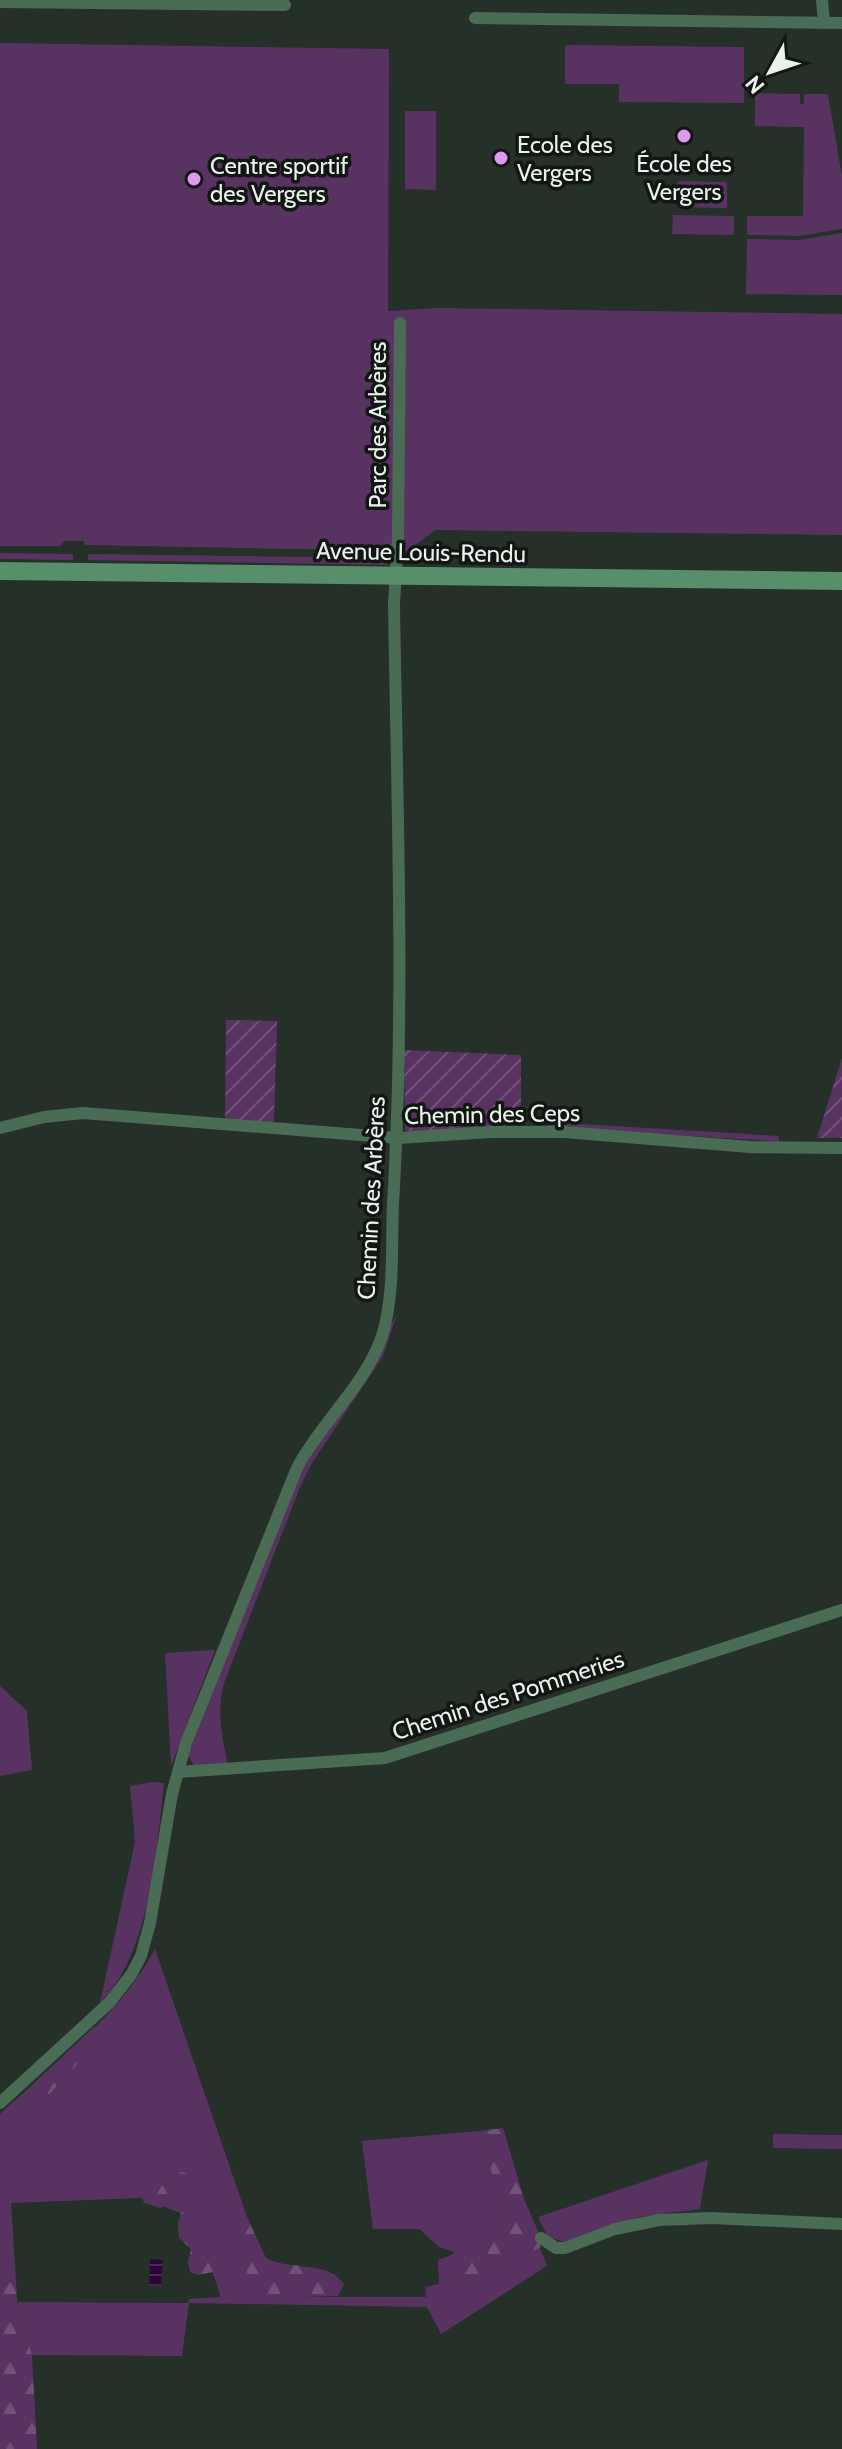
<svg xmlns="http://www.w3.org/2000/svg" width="842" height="2449" font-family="Cabin,sans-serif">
<defs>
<pattern id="forest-firs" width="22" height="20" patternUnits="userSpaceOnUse" patternTransform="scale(2)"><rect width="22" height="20" fill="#583362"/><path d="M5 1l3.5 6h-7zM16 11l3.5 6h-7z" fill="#705179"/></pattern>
<pattern id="garden-furrows" width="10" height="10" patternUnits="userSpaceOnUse" patternTransform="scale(2)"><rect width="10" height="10" fill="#583362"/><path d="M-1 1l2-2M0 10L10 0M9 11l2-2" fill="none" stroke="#705179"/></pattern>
<pattern id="water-rules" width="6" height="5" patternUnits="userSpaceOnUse" patternTransform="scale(2)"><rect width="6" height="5" fill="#2c0536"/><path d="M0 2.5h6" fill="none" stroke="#4b2a53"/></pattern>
</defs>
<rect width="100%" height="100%" fill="#253029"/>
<g fill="#583362">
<polygon points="0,43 389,49 388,311 438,308 842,314 842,535 435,530 408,551 85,545 84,541 64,541 60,546 0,546"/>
<polygon points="565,45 744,47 744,103 619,102 619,84 565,84"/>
<polygon points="755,93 800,94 800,104 804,104 804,94 828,94 842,177 842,229 799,236 747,235 747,216 803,216 804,127 755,126"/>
<polygon points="405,111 436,111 436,190 405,189"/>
<polygon points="678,181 727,182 727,208 678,207"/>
<polygon points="673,215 734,216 734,235 672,234"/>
<polygon points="842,233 842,295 746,294 747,239 799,240"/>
<polygon points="0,553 73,554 73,560 0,559"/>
<polygon points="88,554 388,558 388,565 88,560"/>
<polygon points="547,1122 779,1136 779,1142 770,1141 548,1127"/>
<path d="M397,1314L383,1356L312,1463L300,1487L224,1683C216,1714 222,1735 228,1765L194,1766L188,1755L296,1481Z"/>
<polygon points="215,1650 171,1766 165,1653"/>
<polygon points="0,1686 27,1711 32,1770 0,1776"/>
<path d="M153,1782L164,1783C156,1851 151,1952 100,2003L135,1842L130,1786Z"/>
<path d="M155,1949L247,2217L232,2223L258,2297H426L425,2287L467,2278L540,2248L547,2266L441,2334L427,2307L189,2303L182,2356L32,2355L17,2302L188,2303L189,2299L221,2297L194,2218L141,2198L11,2203L16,2281L0,2283V2114C54,2064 121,2014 155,1949Z"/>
<polygon points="480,2131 508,2233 457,2253 439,2247 419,2229 373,2229 362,2141"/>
<polygon points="773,2134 842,2135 842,2149 773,2148"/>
<polygon points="708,2160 700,2209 639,2217 564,2242 548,2237 538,2217"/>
</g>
<g fill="url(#forest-firs)">
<polygon points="94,2027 99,2032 100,2039 44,2100 40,2104 34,2103 32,2096 35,2082"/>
<polygon points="503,2128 524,2199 541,2238 540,2248 467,2278 439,2284 438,2260 508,2233 480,2131"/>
<path d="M172,2159L178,2160L179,2172L186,2173L187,2179L174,2184C171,2175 167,2167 172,2159Z"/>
<polygon points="142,2178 163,2186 168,2195 169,2203 160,2208 144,2203 137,2182"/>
<polygon points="181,2212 194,2218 213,2272 198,2275 190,2272 188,2262 191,2249 179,2238 178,2224"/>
<path d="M247,2217L266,2258C290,2271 328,2260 344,2284L338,2296L258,2298L232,2238V2223Z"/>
<polygon points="16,2281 17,2302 32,2355 37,2449 0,2449 0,2283"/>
</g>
<g fill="url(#garden-furrows)">
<polygon points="226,1020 277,1021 274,1123 225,1121"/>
<polygon points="404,1050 521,1055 521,1120 518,1125 416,1132 405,1130"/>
<polygon points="842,1058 842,1138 817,1138"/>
</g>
<polygon fill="url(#water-rules)" points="150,2259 163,2260 161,2286 149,2285"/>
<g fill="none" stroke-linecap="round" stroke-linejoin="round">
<g stroke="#4a6c55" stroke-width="12">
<polyline points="822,0 824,23"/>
<polyline points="0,2 285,5"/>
<polyline points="475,18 842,23"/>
<polyline points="0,1128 44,1117 83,1113 398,1138 491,1132 564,1132 750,1147 842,1148"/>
<polyline points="178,1772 385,1758 842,1610"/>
<path d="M0,2103L109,2003L131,1975L141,1956L150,1923L172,1794L186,1743L297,1468C321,1422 365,1386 382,1336C395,1294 391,1247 393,1204C405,1004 397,803 394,603L398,538L400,323"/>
<polyline points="541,2238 556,2248 565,2248 615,2229 659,2220 712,2218 842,2224"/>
</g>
<polyline stroke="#588f6b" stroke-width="18" points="0,571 842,581"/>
</g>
<g fill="#de98f2" stroke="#121713" stroke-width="3">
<circle cx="684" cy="136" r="8"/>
<circle cx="501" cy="158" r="8"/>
<circle cx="194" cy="179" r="8"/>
</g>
<g text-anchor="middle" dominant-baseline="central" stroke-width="7" stroke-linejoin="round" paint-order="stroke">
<g font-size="24" fill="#ebf2ed" stroke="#121713" text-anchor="start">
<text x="517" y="144">Ecole des<tspan x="517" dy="28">Vergers</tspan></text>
<text x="684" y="163" text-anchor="middle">École des<tspan x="684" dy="28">Vergers</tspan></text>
<text x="210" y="165">Centre sportif<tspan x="210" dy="28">des Vergers</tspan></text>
</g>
<g font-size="24" fill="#ebf2ed" stroke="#121713">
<text transform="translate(377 425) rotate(-90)">Parc des Arbères</text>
<text transform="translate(421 552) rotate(1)">Avenue Louis-Rendu</text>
<text transform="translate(492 1114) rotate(-1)">Chemin des Ceps</text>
<text transform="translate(371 1198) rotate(-87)">Chemin des Arbères</text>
<text transform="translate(508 1695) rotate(-18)">Chemin des Pommeries</text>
</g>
</g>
<g transform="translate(770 72) rotate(230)" stroke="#121713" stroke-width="6" paint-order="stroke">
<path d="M0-6L14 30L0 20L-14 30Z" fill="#ebf2ed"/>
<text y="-12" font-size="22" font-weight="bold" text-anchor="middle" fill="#ebf2ed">N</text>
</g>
</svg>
